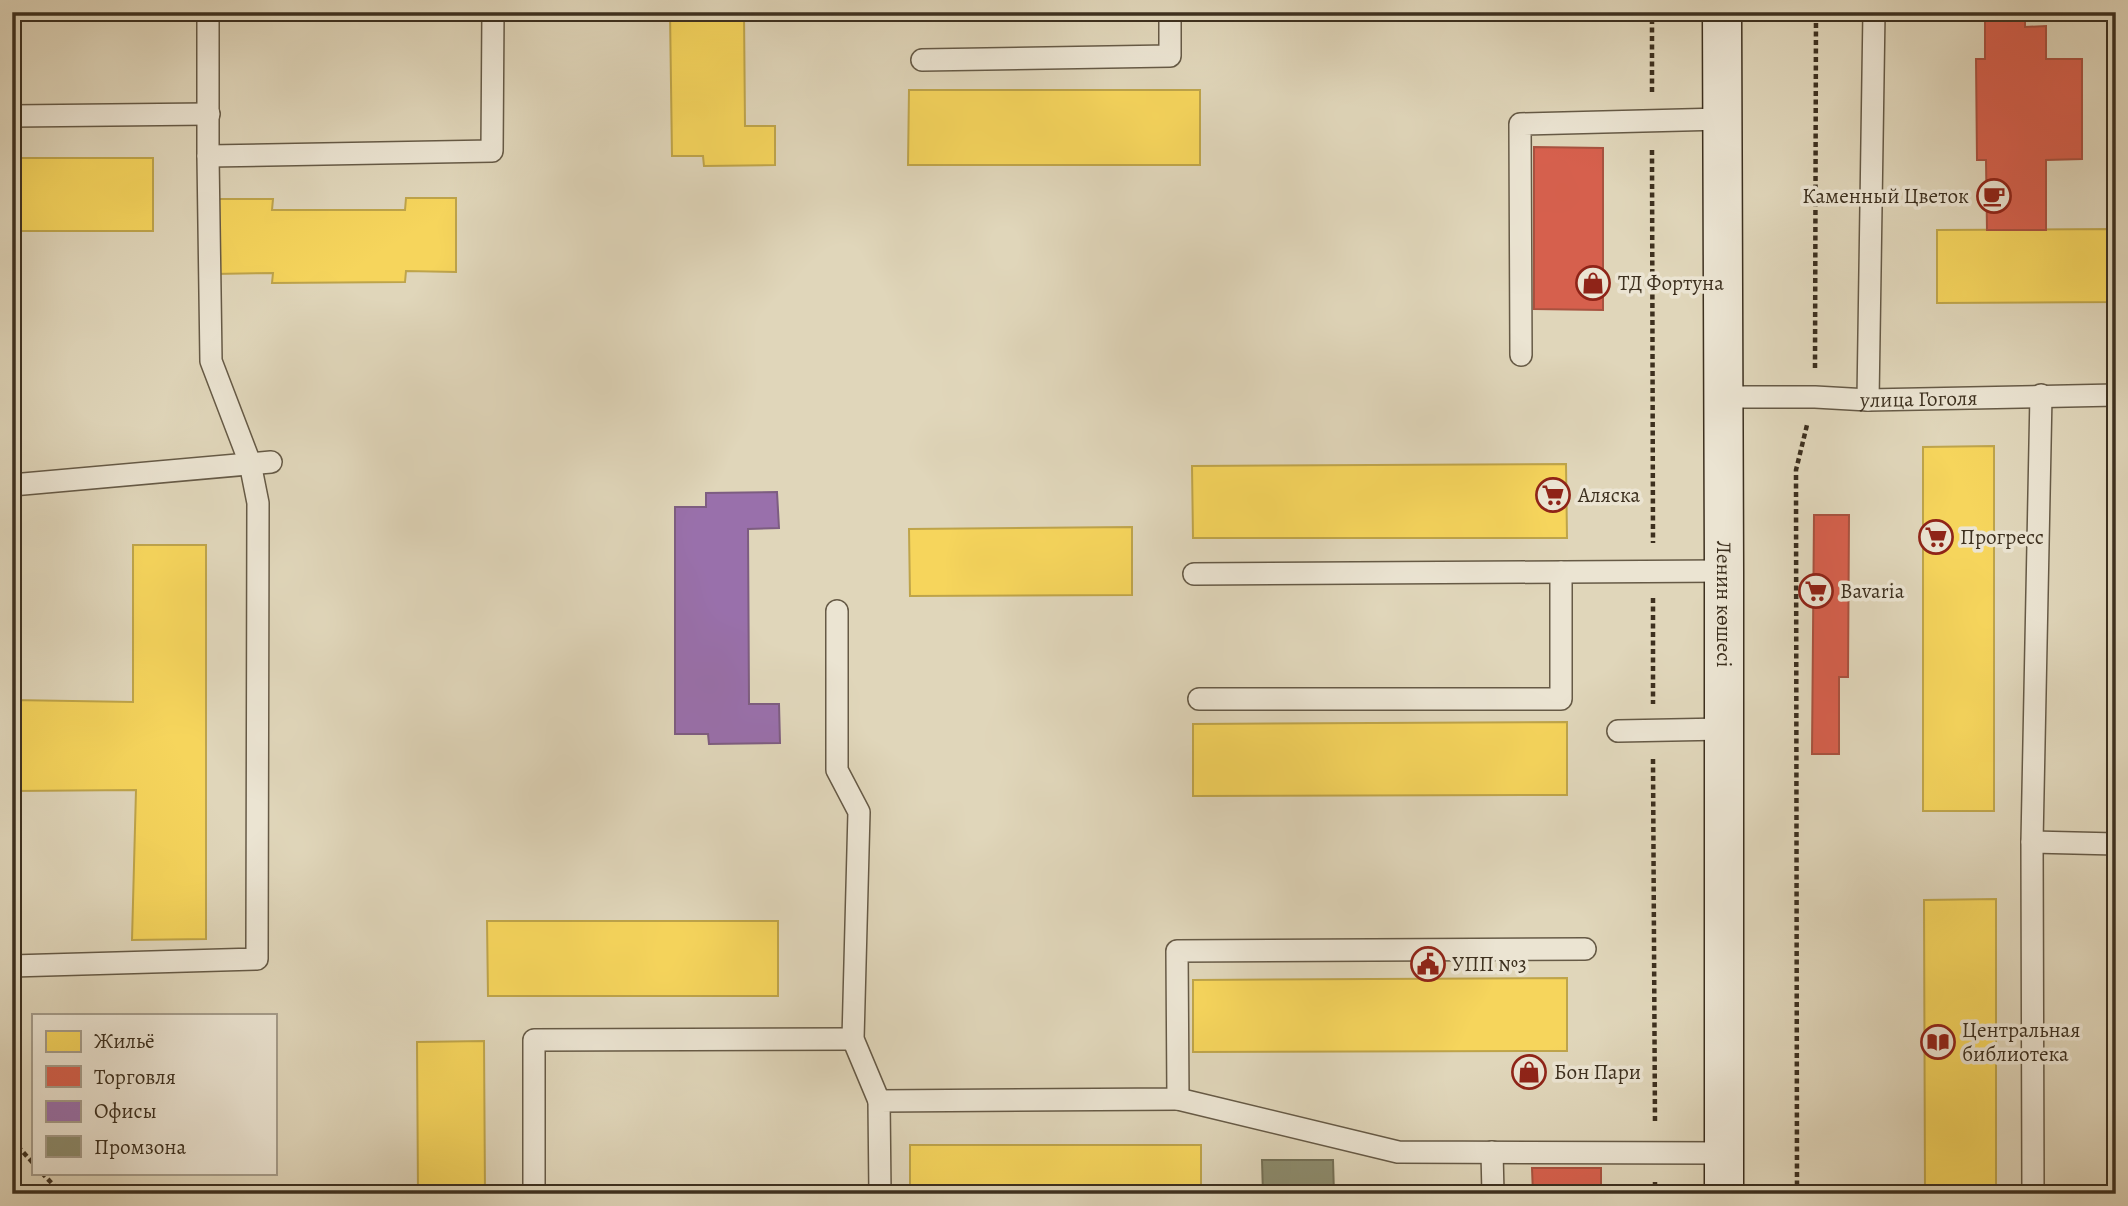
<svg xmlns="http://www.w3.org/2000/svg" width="2128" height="1206" font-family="Alegreya,serif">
<rect width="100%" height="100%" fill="#e0d6ba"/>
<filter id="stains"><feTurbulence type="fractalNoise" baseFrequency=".00286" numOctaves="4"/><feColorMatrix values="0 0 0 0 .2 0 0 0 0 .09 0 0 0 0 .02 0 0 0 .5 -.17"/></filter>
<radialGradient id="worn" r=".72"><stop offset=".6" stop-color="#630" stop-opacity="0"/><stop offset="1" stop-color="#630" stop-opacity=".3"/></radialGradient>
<g fill="#f6d55c" stroke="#bea44a" stroke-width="2">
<polygon points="670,12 744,12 745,126 775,126 775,165 704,166 703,156 672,156"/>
<rect x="1188" y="12" width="374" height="2"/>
<polygon points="909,90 1200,90 1200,165 908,165"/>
<rect x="12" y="158" width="141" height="73"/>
<polygon points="406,198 456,198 456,272 406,271 405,282 272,283 273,273 213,274 213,199 273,199 272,210 405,210"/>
<polygon points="2116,229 2116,302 1937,303 1937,230"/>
<polygon points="1994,446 1994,811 1923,811 1923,447"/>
<polygon points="1566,464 1567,538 1193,538 1192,466"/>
<polygon points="1132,527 1132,595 910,596 909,529"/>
<polygon points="133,545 206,545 206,939 132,940 136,790 12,791 12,700 133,702"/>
<polygon points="1567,722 1567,795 1193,796 1193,724"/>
<polygon points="1996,899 1996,1194 1925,1194 1924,900"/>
<polygon points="487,921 778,921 778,996 488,996"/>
<polygon points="1567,978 1567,1051 1193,1052 1193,980"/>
<polygon points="484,1041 485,1194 418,1194 417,1042"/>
<rect x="910" y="1145" width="291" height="49"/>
</g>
<g fill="#d6604d" stroke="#a8523f" stroke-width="2">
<polygon points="1985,12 2025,12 2025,27 2046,26 2046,59 2082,59 2082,159 2046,160 2046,230 1987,230 1986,160 1977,160 1976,59 1985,59"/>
<polygon points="1534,147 1603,148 1603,310 1534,309"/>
<polygon points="1814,515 1849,515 1848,677 1839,677 1839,754 1812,754"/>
<polygon points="1532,1168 1601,1168 1601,1194 1533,1194"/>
</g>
<polygon fill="#9970ab" stroke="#7d5d81" stroke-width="2" points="777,492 779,528 748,529 749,704 779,704 780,743 709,744 708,734 675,734 675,507 706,507 706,493"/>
<polygon fill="#8c8c6e" stroke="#747056" stroke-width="2" points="1262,1160 1333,1160 1334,1194 1263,1194"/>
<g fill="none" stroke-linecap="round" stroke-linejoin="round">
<g stroke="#665a46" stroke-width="24">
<g id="service">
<polyline points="922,60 1170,56 1170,12"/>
<polyline points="12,116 209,114"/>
<polyline points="208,156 492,151 493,12"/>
<polyline points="1521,355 1520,124 1722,119"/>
<path id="s1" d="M1723,397H1815L1868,400L2116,395"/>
<polyline points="1868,400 1874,12"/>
<polyline points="12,485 271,462"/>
<polyline points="1194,574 1724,571"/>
<polyline points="837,611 837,770 859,812 853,1039 879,1101"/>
<polyline points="1199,699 1561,699 1561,572"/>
<polyline points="1618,731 1724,729"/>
<polyline points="2032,842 2116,844"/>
<polyline points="12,966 257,959 258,503 250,463 211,361 208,156 208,12"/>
<polyline points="1178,1099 1398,1152 1724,1153"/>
<polyline points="1492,1152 1493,1194"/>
<polyline points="534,1194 534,1040 853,1039"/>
<polyline points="880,1194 879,1101 1178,1099 1177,951 1585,949"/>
<polyline points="2033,1194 2032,842 2041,395"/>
</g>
</g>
<g stroke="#3d301f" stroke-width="41">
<g id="secondary">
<path id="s2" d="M1722,12L1724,571V1194"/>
</g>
</g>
<g stroke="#3d301f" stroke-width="4.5" stroke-dasharray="5 3.5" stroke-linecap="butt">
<polyline points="1652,92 1652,12"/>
<polyline points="1652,150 1653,543"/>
<polyline points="1815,368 1816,12"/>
<polyline points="1653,598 1653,704"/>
<polyline points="1653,759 1655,1124"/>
<polyline points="12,1140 33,1163"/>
<polyline points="42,1173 62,1194"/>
<polyline points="1655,1182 1655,1194"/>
<polyline points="1797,1194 1796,470 1807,425"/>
</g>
<use href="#service" stroke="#ebe4d2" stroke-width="21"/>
<use href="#secondary" stroke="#ebe4d2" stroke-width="38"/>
</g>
<defs>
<g id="cafe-ring" transform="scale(1.75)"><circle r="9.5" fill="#ebe4d2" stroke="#8f2418" stroke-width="1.5"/><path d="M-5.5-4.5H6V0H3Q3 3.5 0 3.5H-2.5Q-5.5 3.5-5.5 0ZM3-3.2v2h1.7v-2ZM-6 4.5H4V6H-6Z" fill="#8f2418"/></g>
<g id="shop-ring" transform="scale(1.75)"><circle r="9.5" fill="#ebe4d2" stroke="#8f2418" stroke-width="1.5"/><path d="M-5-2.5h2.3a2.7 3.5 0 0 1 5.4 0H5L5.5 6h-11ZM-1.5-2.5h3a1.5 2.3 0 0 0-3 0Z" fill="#8f2418"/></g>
<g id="supermarket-ring" transform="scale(1.75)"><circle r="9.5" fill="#ebe4d2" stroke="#8f2418" stroke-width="1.5"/><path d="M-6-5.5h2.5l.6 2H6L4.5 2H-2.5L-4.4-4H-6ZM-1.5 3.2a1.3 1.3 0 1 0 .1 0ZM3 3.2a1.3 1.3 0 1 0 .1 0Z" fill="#8f2418"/></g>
<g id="civic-ring" transform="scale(1.75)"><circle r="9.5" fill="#ebe4d2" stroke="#8f2418" stroke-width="1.5"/><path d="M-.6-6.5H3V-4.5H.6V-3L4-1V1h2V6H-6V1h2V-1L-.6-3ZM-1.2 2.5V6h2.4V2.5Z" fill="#8f2418"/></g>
<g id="library-ring" transform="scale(1.75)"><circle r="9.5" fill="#ebe4d2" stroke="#8f2418" stroke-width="1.5"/><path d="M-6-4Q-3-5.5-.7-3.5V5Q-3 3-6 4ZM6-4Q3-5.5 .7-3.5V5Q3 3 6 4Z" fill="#8f2418"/></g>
</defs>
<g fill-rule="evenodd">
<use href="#cafe-ring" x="1994" y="196"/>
<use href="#shop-ring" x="1593" y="283"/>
<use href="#supermarket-ring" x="1553" y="495"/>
<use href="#supermarket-ring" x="1936" y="537"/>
<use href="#supermarket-ring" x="1816" y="591"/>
<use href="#civic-ring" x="1428" y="964"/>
<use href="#library-ring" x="1938" y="1042"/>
<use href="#shop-ring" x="1529" y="1072"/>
</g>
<g text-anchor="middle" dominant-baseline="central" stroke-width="7" stroke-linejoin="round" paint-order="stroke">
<g font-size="21" fill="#3d301f" stroke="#ebe4d2" text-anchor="start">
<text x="1969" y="196" text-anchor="end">Каменный Цветок</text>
<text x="1618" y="283">ТД Фортуна</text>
<text x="1578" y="495">Аляска</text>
<text x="1960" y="537">Прогресс</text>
<text x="1840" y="591">Bavaria</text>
<text x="1452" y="964">УПП №3</text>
<text x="1962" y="1030">Центральная<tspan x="1962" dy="24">библиотека</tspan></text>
<text x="1554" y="1072">Бон Пари</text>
</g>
<g font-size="21" fill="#3d301f" stroke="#ebe4d2">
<text stroke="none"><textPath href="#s1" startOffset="196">улица Гоголя</textPath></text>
<text stroke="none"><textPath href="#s2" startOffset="592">Ленин көшесі</textPath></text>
</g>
</g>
<rect width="2128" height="1206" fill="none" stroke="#e0d6ba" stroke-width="42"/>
<rect x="14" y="14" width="2100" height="1178" fill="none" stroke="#3d301f" stroke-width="3.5"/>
<rect x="21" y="21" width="2086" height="1164" fill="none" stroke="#3d301f" stroke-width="2"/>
<rect x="32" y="1014" width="245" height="161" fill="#ebe4d2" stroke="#a59c8a" stroke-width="2"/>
<rect x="46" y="1031" width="35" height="21" fill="#f6d55c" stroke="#a59c8a" stroke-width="2"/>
<text x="94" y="1048" font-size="21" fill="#3d301f">Жильё</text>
<rect x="46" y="1066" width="35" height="21" fill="#d6604d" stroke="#a59c8a" stroke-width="2"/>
<text x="94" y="1084" font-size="21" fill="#3d301f">Торговля</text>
<rect x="46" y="1101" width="35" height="21" fill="#9970ab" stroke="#a59c8a" stroke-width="2"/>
<text x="94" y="1118" font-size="21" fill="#3d301f">Офисы</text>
<rect x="46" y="1136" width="35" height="21" fill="#8c8c6e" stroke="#a59c8a" stroke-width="2"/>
<text x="94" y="1154" font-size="21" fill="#3d301f">Промзона</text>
<rect width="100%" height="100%" filter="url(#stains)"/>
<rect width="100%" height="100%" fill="url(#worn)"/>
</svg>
